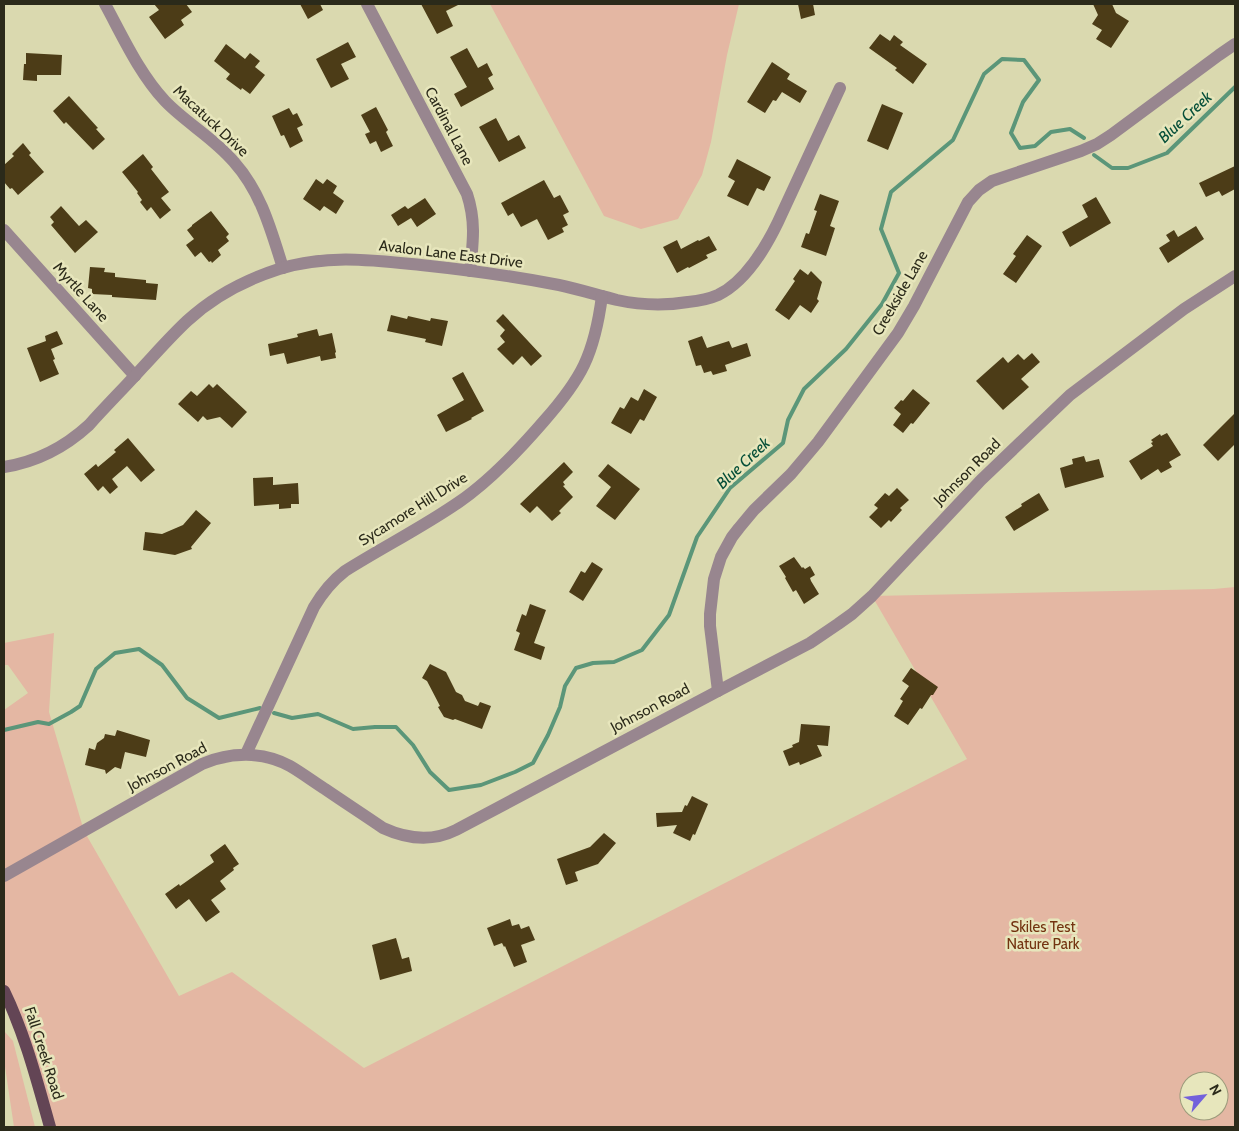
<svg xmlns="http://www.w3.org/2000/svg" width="1239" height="1131" font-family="Cabin,sans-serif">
<rect width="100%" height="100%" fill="#dad9af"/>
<g fill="#e4b7a3" fill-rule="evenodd">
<polygon points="490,4 739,4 727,55 711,142 702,175 678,219 641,229 604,216"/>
<path d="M1235,587V1127H50L4,994V710L28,693L8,665H4V643L54,633L49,712L84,831L179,996L232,972L364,1068L967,759L872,596L1214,589ZM1189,1081H1219V1111H1189Z"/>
<polygon points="4,1031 13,1041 35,1127 14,1127 4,1060"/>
</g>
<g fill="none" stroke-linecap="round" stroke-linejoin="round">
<g stroke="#5b9679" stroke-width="4">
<polyline points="1094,155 1112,168 1128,168 1167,153 1235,87"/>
<polyline points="274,713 292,718 318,714 353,729 375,727 396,727 413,745 430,772 449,790 481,785 515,772 533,763 548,735 560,707 565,686 576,668 593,663 614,662 642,650 669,615 697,537 730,488 783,443 788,420 804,389 846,349 882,304 899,273 881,229 891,192 953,140 984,74 1002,59 1024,60 1039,80 1023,102 1011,133 1020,148 1035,146 1051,132 1070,129 1084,138"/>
<polyline points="4,730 38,722 49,724 71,712 80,706 96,669 115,653 139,649 162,665 187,698 219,718 260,708"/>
</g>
</g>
<g fill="#4c3c17">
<polygon points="154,4 186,4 192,12 181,20 184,25 165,39 149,17 159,10"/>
<polygon points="300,4 320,4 323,10 308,19"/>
<polygon points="421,4 460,4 446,11 453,26 437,34"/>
<polygon points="798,4 813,4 815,15 801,19"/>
<polygon points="1093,4 1112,4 1116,13 1129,21 1111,48 1096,39 1102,30 1092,24 1098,15"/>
<polygon points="880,34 890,41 894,35 903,42 900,45 927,64 913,84 895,70 897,68 869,48"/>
<polygon points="348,42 356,57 341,64 349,79 331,88 316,59"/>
<polygon points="226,44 245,59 250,53 260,61 255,67 265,75 250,94 242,88 241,90 226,79 230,74 214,61"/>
<polygon points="467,48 478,68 487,63 493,75 488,78 494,89 461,107 454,94 467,87 450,57"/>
<polygon points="26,53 62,55 61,75 37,75 37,81 23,80 24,64 26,64"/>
<polygon points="772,62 790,74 787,79 807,91 800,103 782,92 776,101 773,100 765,113 747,102"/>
<polygon points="69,96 98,128 96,129 105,139 93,150 66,122 64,124 53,111"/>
<polygon points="882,104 903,113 888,150 867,141"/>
<polygon points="376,107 388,130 386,132 393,146 381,152 376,141 370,144 365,134 370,132 361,115"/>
<polygon points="289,108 293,115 297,113 303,125 297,128 303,141 290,148 284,135 281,136 272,116"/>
<polygon points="496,118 508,141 519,135 526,148 499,162 479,127"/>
<polygon points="23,143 31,153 29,155 44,172 18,195 12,188 10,189 4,182 4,165 14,156 12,154"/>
<polygon points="143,154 153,167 151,169 169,192 161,198 171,210 160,219 151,207 147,211 140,202 142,200 137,193 138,192 122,172"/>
<polygon points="737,159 771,177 764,191 757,188 748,206 727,196 735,181 728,177"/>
<polygon points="1235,166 1235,189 1222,196 1219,191 1206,197 1199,183"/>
<polygon points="316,179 323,184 327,179 337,186 333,193 344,201 336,214 324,206 320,211 303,199"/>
<polygon points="544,180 554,198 560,195 569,212 563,215 568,225 562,228 564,232 548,240 537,219 521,227 513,213 508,216 501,203"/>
<polygon points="820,194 839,201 830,226 835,228 826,256 801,247 806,233 809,234 817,211 814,210"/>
<polygon points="1096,197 1111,223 1070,247 1062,232 1088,217 1082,205"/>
<polygon points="425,198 436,214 417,227 411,218 398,226 391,215 405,206 408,209"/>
<polygon points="61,206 79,226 86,220 98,232 75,253 51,225 54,222 50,217"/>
<polygon points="211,211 229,234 226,237 229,241 218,250 221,255 212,263 211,261 209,262 201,252 195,257 186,245 194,239 187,230 192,226 192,225"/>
<polygon points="1196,226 1204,239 1168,263 1159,248 1170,241 1166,235 1174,230 1178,237"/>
<polygon points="1027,235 1042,246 1016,283 1003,274 1016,256 1013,254"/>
<polygon points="709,236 717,250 706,255 708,258 689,268 688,267 677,273 663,247 677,240 681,249 698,240 699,241"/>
<polygon points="90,267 105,268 104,272 115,273 115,277 146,280 146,283 158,284 156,300 112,297 112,295 92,294 92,289 88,288"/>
<polygon points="800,269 808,275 811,271 822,282 817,299 819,301 811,313 800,305 789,320 775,310 795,281 793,279"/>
<polygon points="503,314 542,356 531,366 522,356 513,365 497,349 505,342 500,336 505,330 496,321"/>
<polygon points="391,315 407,319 408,316 430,321 431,318 448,321 442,346 425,342 426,339 387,331"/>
<polygon points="317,329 319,336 332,333 336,352 335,353 336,358 321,361 320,356 287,364 284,353 270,356 268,344 298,337 297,334"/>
<polygon points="57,331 63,344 51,349 55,359 53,360 59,374 40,382 27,348 46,341 45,336"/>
<polygon points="702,336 707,348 729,341 732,348 747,343 751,356 725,365 727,371 713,375 711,371 704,373 701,365 696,366 688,341"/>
<polygon points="1032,353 1040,362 1021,379 1029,387 1003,410 976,381 1003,357 1008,363 1018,354 1024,360"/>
<polygon points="463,372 484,411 471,418 472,419 446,432 437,415 464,400 452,378"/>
<polygon points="209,384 213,388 217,384 247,412 232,428 220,417 207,420 203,416 198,422 178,404 191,391 197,396"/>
<polygon points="644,389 657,397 644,421 640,419 631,434 611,423 620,407 624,409 631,397 638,401"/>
<polygon points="913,389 930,403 913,424 911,423 903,433 893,425 901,414 894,408 901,400 903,401"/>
<polygon points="1235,413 1235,444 1218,461 1203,445"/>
<polygon points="1167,433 1181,455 1169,462 1172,467 1161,473 1158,469 1141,480 1129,461 1153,446 1151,443 1153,442 1151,440 1160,434 1161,436"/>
<polygon points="128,438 155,470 141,482 127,466 112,479 118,487 110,494 103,486 98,491 84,474 96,464 98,467 116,452 114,450"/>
<polygon points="1084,456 1086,462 1099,459 1104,477 1065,488 1060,468 1073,464 1072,459"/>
<polygon points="564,462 573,472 563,482 565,485 563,486 573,497 559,511 561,513 552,521 537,506 530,513 520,504"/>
<polygon points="608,464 640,489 615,520 596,506 611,487 598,476"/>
<polygon points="273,477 273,485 298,483 299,504 291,504 291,508 279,509 279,504 254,506 253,478"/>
<polygon points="897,488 909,500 900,508 902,510 891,522 889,520 881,528 869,517 878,508 874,505 885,493 889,496"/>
<polygon points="1039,493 1049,510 1014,531 1005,517 1022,506 1021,504"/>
<polygon points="196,510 211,523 191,547 192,549 175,555 143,550 145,532 162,534 183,525"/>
<polygon points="794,557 802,568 803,567 805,569 810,566 815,575 810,578 811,581 819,594 804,604 796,590 793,592 785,578 786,577 779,566"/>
<polygon points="592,562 603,569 583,601 569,592 581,571 585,573"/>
<polygon points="530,604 546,610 534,643 545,647 541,660 514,650 520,633 516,631 522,614 526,616"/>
<polygon points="430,664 446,672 456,692 462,695 465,701 478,706 480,702 491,706 482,729 455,719 453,720 444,717 438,707 440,706 427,681 422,678"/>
<polygon points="911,668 938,687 933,695 931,695 922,709 920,708 908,725 894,716 903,701 900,699 909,686 902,681"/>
<polygon points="801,724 830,726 828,746 817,745 822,756 800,765 799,762 789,766 783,751 793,747 792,745 799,742"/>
<polygon points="117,730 150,740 146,757 125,752 121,769 115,767 106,774 105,770 85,765 89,748 95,750 97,743 104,738 105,734 115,736"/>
<polygon points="692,796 708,804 695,835 693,834 690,841 673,833 677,825 657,827 656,813 682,812 685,805 687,806"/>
<polygon points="604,833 616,843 598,864 575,872 578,881 566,885 557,859 590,847"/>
<polygon points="225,844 239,864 233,868 234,870 220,881 226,889 211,900 220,912 206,922 189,899 176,909 165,894 179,884 180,886 214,862 210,855"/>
<polygon points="510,919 512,926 519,924 521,929 529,926 535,940 521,945 527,962 514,967 505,946 504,947 502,943 494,946 487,928"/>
<polygon points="396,938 402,959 409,957 412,971 380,980 372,945"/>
</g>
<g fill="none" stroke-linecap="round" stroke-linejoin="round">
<g stroke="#98868f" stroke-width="12">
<path d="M105,4C123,37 139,73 165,101C186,123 214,138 234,162C261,192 271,230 283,268"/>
<path d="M367,4L467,194C476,221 473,243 470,271"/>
<polyline points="4,230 135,376"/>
<path d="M4,467C36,462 64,448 89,425C106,406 125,387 143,367C157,352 171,336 187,321C213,297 245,280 279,269C328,254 372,260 421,265C468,270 513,276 559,285C578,289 597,295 617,300C640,305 664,306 688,302C698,301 709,299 718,295C745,282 766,247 778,222L840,88"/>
<polyline points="718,691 710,626 710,614 714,579 721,557 732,537 739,528 754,510 791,474 818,442 898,333 914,306 968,202 979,190 992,181 1081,151 1097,144 1111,135 1219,55 1235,44"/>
<path d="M246,754L314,607C323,592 332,581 345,571C383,547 423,527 459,502C491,480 519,450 544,421C559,404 574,386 584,365C594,344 599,319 602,296"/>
<path d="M4,876L202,764C230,752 263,751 290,766C302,773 314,782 325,789C344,802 364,815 383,828C407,839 432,842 456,830L718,691L810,643L838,624L852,614L872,596L981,480L1070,395L1184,309L1235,276"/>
</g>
<path stroke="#634555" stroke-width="12" d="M4,991C25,1034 37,1081 50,1127"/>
</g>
<g text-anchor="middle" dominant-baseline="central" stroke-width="5" stroke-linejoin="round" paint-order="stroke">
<g font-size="15" fill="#2b2a1a" stroke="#e7e6bc">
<text transform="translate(211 121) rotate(43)">Macatuck Drive</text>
<text transform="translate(449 126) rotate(62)">Cardinal Lane</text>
<text transform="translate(451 254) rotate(7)">Avalon Lane East Drive</text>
<text transform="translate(81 292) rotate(48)">Myrtle Lane</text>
<text transform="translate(900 293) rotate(-60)">Creekside Lane</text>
<text transform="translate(967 472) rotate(-45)">Johnson Road</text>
<text transform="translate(413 509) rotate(-32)">Sycamore Hill Drive</text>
<text transform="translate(650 708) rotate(-28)">Johnson Road</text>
<text transform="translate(167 767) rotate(-28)">Johnson Road</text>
<text transform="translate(44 1053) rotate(72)">Fall Creek Road</text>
</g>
<g font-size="15" fill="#733310" stroke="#e7e6bc">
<text x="1043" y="927">Skiles Test<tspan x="1043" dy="17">Nature Park</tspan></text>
</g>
<g font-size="16" font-style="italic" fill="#064f39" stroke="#e7e6bc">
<text transform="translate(1185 117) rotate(-43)">Blue Creek</text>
<text transform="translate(743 463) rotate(-43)">Blue Creek</text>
</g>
</g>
<rect width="1239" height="1131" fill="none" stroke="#2b2a1a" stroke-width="10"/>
<g transform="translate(1204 1096) rotate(62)"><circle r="24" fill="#e7e6bc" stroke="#9c9b7b"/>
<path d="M0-4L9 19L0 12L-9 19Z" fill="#7361db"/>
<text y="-8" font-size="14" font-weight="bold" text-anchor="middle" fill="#2b2a1a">N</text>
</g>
</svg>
